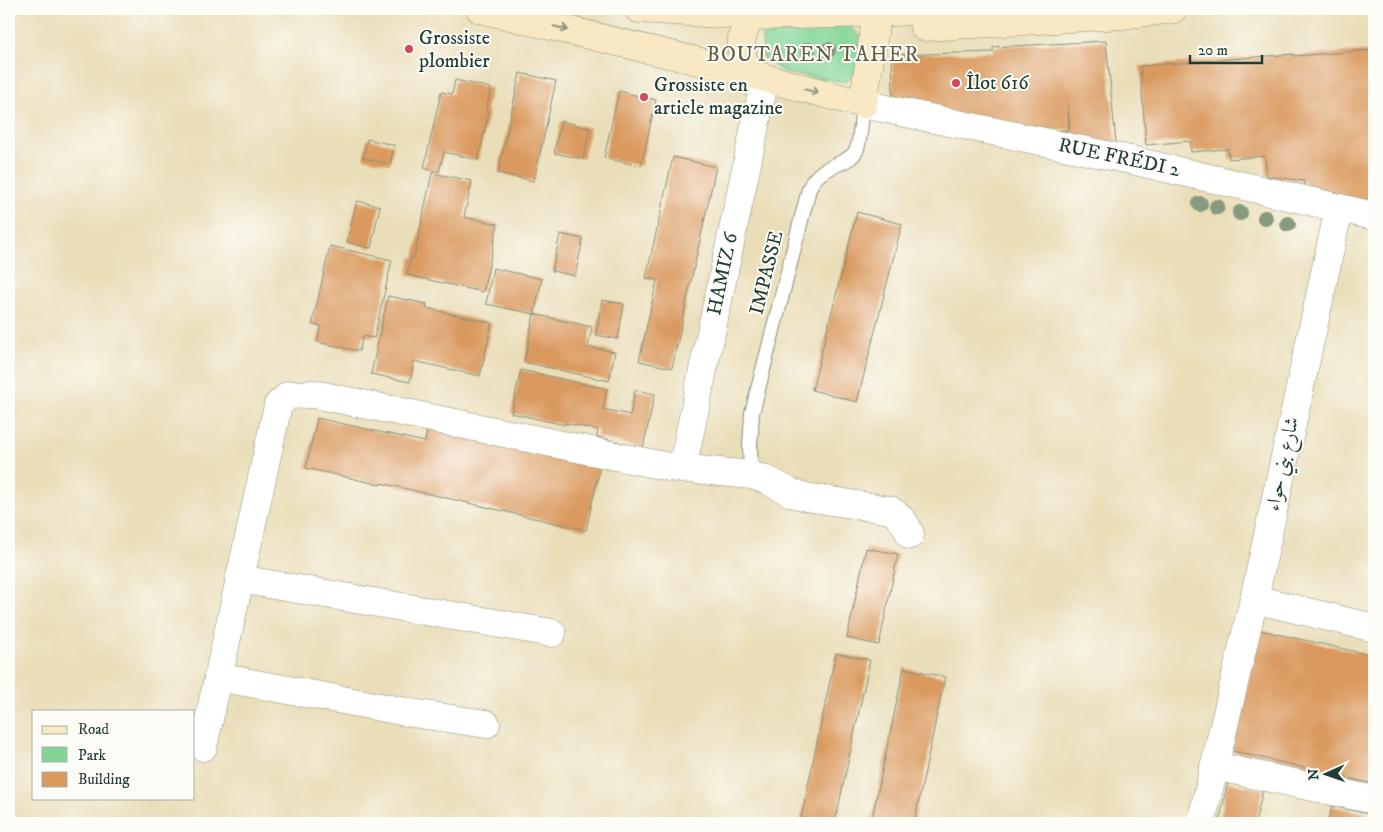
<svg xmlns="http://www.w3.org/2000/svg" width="1383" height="832" font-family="'IM FELL DW Pica',Amiri,serif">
<rect width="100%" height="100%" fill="#fdfcf7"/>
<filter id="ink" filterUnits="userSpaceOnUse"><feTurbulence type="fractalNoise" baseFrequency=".02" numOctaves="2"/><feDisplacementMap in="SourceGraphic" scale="10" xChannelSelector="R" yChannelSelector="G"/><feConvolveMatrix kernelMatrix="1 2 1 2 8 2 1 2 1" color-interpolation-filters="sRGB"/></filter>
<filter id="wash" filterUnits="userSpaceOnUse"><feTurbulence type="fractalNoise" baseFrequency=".0096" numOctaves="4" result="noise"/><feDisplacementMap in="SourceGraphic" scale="20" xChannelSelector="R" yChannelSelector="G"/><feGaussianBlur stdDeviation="1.12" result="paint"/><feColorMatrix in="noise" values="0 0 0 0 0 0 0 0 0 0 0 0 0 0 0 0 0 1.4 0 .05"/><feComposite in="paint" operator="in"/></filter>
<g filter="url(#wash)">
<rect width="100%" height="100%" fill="#eadeb9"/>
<polygon fill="#83d596" stroke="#518965" points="848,25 863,38 857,70 846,82 785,73 763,58 762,35 771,26"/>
<g id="blocks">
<g fill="#da9a5e">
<polygon points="1106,41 1116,143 1070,139 1068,102 1069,130 1033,131 893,103 892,55 993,52 993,47"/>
<polygon points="1374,50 1374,205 1305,192 1304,181 1267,176 1265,156 1229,159 1228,149 1191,152 1190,141 1146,145 1140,66 1294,54 1294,56"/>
<polygon points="520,73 556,81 534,181 498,173"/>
<polygon points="455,80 491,88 486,111 489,112 478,160 444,152 439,172 424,168 441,92 452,94"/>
<polygon points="619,91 656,100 641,166 604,158"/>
<polygon points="561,121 590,128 583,159 554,153"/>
<polygon points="367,139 394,145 390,164 363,158"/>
<polygon points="673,157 716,167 672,368 639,361 657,280 646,278"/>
<polygon points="432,173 472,181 464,217 498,224 483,292 407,275 411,257 414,258"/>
<polygon points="357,201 380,206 371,248 347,242"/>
<polygon points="857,212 902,224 857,402 812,390"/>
<polygon points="560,234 583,239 575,276 552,271"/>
<polygon points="330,246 392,260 374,338 363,336 359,351 317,342 321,326 312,325"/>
<polygon points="493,268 542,279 534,314 486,304"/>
<polygon points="388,296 427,304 426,308 492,323 480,376 414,361 410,382 371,374"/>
<polygon points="602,300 624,304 618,339 596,335"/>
<polygon points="534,314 592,327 588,347 615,352 609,381 524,362"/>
<polygon points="521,370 607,389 603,409 630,415 635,390 655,394 643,448 597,437 598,430 565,423 565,425 511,413"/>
<polygon points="317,418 425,442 428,424 600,467 586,530 381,483 381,485 306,468"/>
<polygon points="866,548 898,554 879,645 847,638"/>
<polygon points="1260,630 1374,656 1374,784 1232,751"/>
<polygon points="836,653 870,660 835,823 800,823"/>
<polygon points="904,668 945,677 914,823 871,823"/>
<polygon points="1228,782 1263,790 1255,823 1219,823"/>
<polygon points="1332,806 1374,815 1374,823 1328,823"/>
</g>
</g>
</g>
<g filter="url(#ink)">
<use href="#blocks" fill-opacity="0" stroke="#848e76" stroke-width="1"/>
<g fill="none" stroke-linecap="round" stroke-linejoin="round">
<g stroke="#848e76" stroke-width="16">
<path id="service" d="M751,475L750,447L752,413L809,189C819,163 847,167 856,151C861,141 861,116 863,104"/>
</g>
<g stroke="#848e76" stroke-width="29">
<g id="minor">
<polyline points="682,469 765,79"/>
<polyline points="239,579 552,633"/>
<polyline points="218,677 412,713 486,724"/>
<path d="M203,747L278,405L289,395L314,394L669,467L751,475L767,480L792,493L806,497L890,510C901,517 906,523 910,535"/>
<polyline points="1214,766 1374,800"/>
<polyline points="1201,823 1254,599"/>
</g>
</g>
<g stroke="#848e76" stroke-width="29">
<g id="tertiary">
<polyline points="863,104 1135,161 1374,216"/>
<polyline points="1339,208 1254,599 1374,628"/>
</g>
</g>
<g stroke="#848e76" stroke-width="29">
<g id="secondary">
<polyline points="480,9 747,73 863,104 877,13"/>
<polyline points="638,9 753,16 877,13 950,9"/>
<polyline points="924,27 1122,15 1173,9"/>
<path d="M747,73C740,50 737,36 753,16"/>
</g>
</g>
<use href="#service" stroke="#fff" stroke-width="14"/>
<use href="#minor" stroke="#fff" stroke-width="28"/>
<use href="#tertiary" stroke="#fff" stroke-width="28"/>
<use href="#secondary" stroke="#f8e8c3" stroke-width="28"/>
</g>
<g fill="#889a7d">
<circle cx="808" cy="50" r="8"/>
<circle cx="828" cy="50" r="8"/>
<circle cx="1200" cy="204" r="8"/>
<circle cx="1217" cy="207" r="8"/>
<circle cx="1240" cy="213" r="8"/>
<circle cx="1265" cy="218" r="8"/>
<circle cx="1288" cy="224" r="8"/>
</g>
<defs><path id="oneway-shaft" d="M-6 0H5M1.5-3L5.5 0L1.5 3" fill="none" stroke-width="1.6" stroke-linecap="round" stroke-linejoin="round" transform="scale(1.25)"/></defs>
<g stroke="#8c927c">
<use href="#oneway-shaft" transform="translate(561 28) rotate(14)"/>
<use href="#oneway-shaft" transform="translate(811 91) rotate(15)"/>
</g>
</g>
<g fill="#d1495b" stroke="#fdfcf7" stroke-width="2">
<circle cx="409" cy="49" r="5"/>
<circle cx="956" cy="83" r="5"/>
<circle cx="644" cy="97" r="5"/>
</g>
<g text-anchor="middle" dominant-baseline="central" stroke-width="4" stroke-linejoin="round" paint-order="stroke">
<g font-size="20" fill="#1f3d34" stroke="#fdfcf7" text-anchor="start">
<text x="419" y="38">Grossiste<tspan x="419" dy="23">plombier</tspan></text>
<text x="966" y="83">Îlot 616</text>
<text x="654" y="85">Grossiste en<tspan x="654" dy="23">article magazine</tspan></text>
</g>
<g font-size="20" fill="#1f3d34" stroke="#fdfcf7">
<text transform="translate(1119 158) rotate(12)">RUE FRÉDI 2</text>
<text transform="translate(767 273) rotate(-76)">IMPASSE</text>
<text transform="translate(723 274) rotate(-78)">HAMIZ 6</text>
<text transform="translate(1283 464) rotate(-78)">شارع بني حواء</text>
</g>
<g font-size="21" letter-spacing="1" fill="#605e43" stroke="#fdfcf7">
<text x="813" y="55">BOUTAREN TAHER</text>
</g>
</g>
<rect width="1383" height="832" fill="none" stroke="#fdfcf7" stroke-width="30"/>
<rect x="32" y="710" width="162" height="90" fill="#fdfcf7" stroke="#a4b0a9"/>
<rect x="42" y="726" width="25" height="8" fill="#f8e8c3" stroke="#a4b0a9"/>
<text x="78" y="734" font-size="15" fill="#1f3d34">Road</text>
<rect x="42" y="747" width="25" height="15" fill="#83d596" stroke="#a4b0a9"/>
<text x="78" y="760" font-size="15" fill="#1f3d34">Park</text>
<rect x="42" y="772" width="25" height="15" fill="#da9a5e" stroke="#a4b0a9"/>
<text x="78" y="784" font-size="15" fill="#1f3d34">Building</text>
<g transform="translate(1326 774) rotate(268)" stroke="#fdfcf7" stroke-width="4" paint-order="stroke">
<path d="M0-4L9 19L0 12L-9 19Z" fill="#1f3d34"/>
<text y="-8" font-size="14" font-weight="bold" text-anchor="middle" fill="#1f3d34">N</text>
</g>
<path d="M1190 55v8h72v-8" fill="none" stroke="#1f3d34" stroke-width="2.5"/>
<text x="1198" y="55" font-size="15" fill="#1f3d34" stroke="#fdfcf7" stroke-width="4" paint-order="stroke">20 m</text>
</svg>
